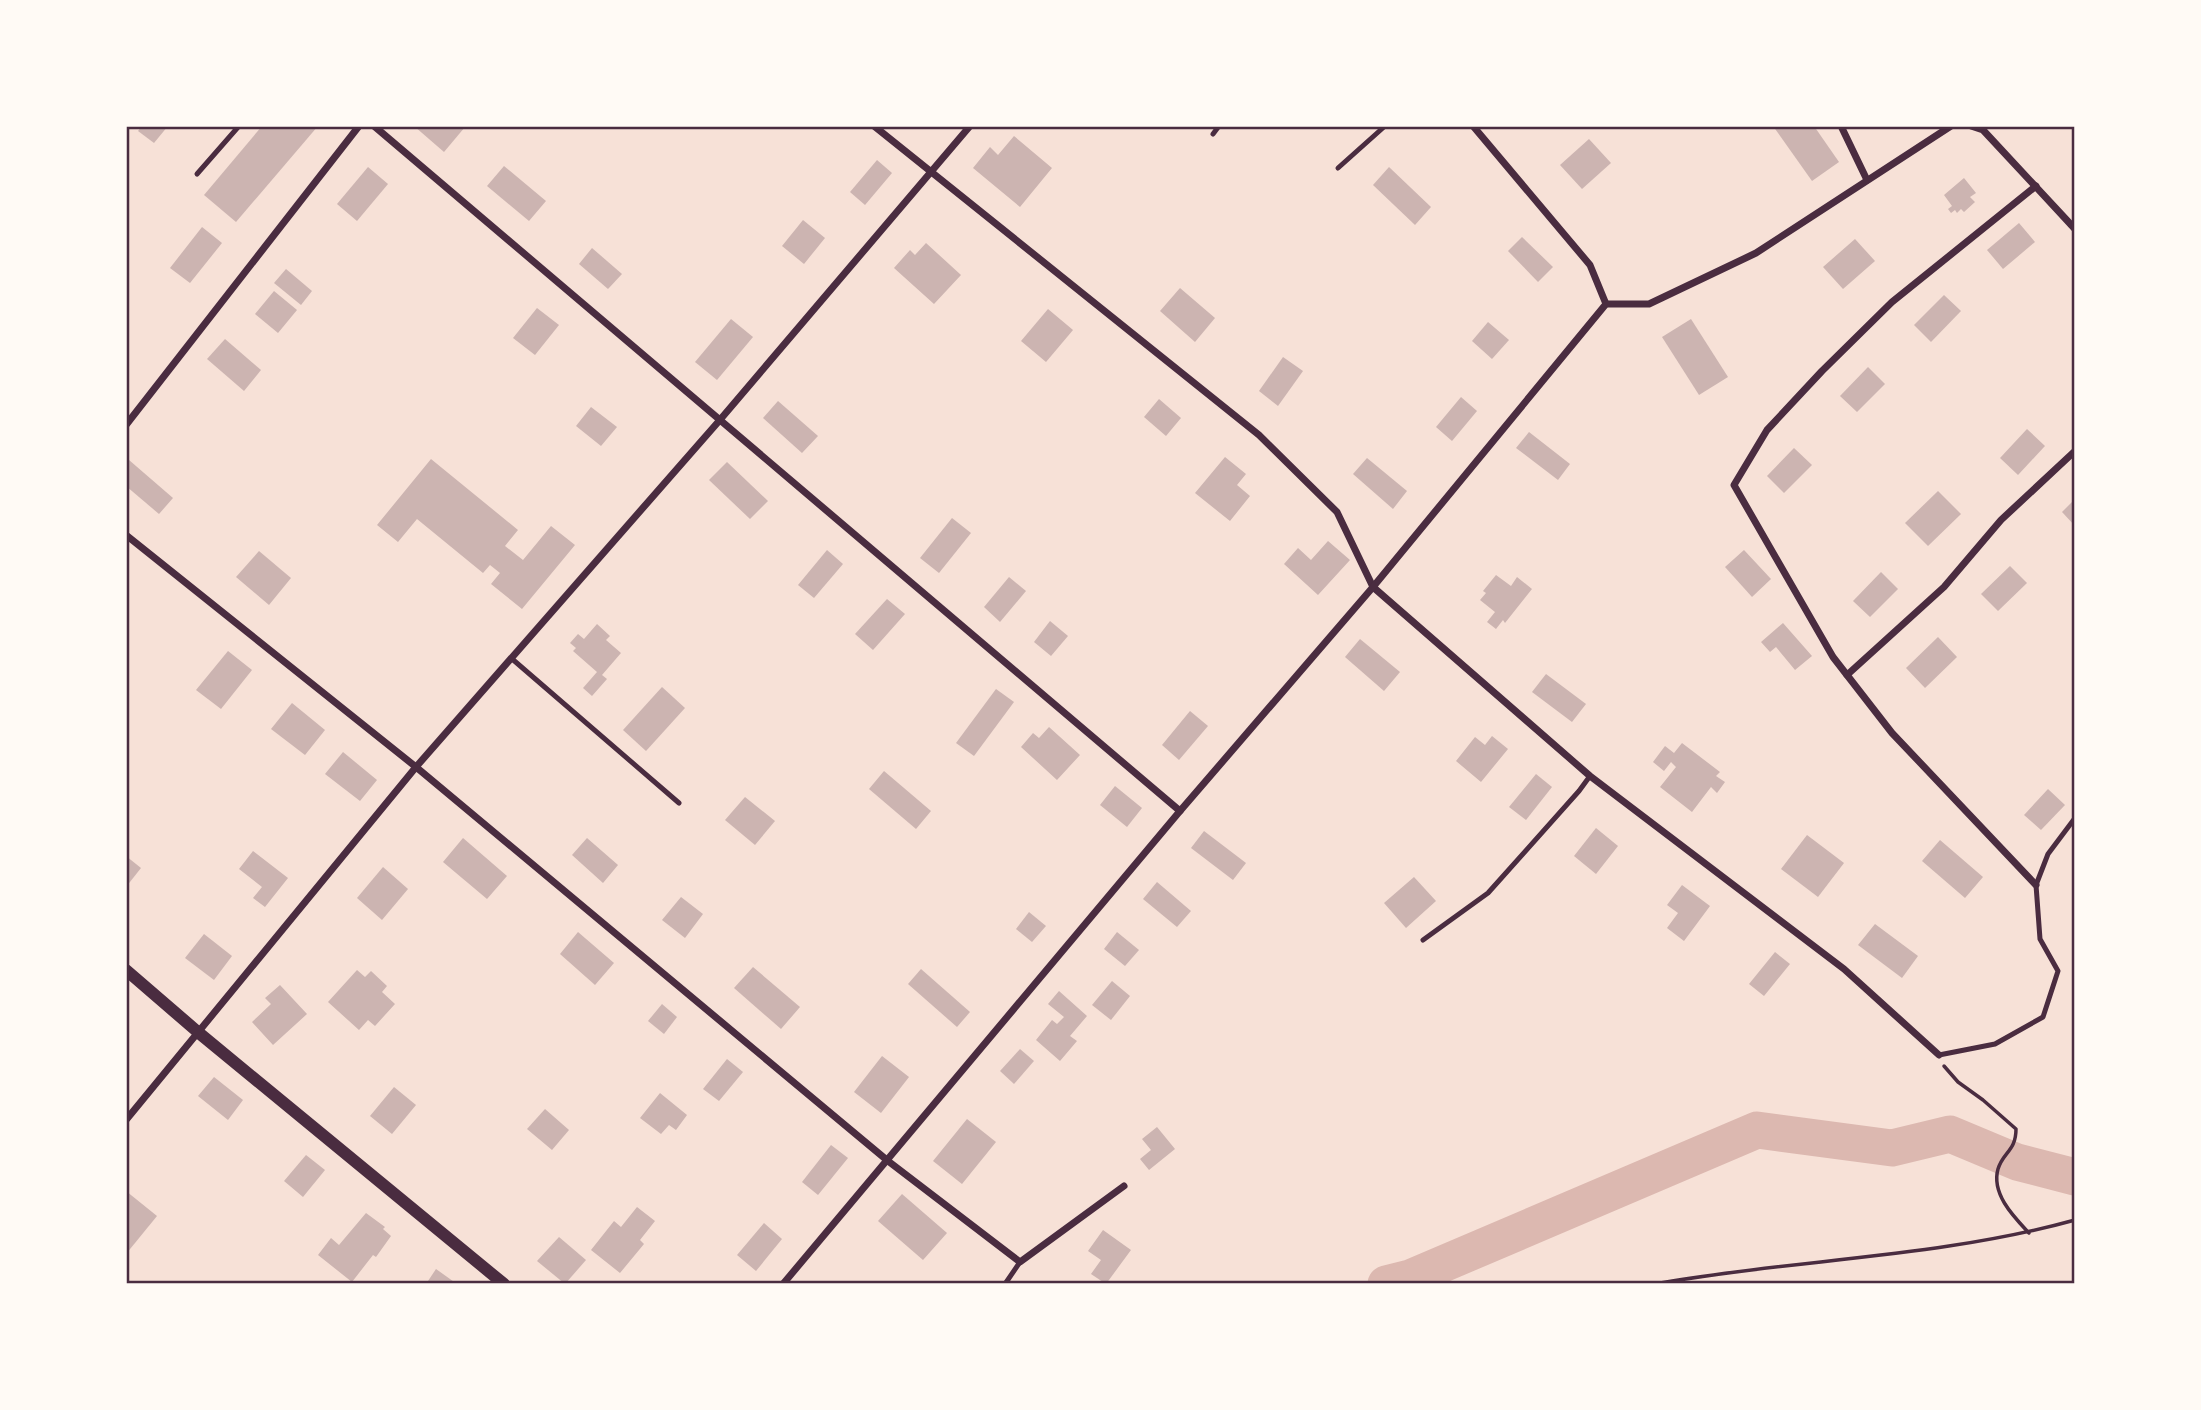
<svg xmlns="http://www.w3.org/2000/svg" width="2201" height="1410" font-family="'Nunito Sans',sans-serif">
<rect width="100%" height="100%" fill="#f7e1d7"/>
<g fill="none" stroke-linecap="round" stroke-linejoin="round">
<polyline stroke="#dcb8b0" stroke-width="37" points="1386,1284 1410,1278 1757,1130 1892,1148 1950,1134 2017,1162 2075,1177"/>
</g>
<g fill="#ccb4b1">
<polygon points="142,126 168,126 154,143 138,131"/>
<polygon points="262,126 318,126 236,222 204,195"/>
<polygon points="414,126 463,126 465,127 444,152"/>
<polygon points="1773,126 1814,126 1839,162 1812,181"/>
<polygon points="1014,136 1052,168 1020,207 973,168 990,147 998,155"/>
<polygon points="1589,139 1611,163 1582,189 1560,165"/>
<polygon points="877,160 892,173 865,205 850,192"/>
<polygon points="504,166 546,201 529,221 487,186"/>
<polygon points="368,167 388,184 357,221 337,204"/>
<polygon points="1389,167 1431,207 1415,225 1373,185"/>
<polygon points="1964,178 1976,193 1970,197 1975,202 1964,212 1961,209 1957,213 1955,210 1951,213 1948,209 1952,206 1944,195"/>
<polygon points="803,220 825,238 804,264 782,246"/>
<polygon points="2019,223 2035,242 2003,269 1987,250"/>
<polygon points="202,227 222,243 190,283 170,268"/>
<polygon points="1522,237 1553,267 1538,282 1508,251"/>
<polygon points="1855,239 1875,261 1843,289 1823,267"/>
<polygon points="926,243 961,275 934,304 894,268 910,250 915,255"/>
<polygon points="592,248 622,274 608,289 579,264"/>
<polygon points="286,269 312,291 301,305 274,283"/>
<polygon points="1180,288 1215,318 1195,342 1160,311"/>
<polygon points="274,291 297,310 278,333 255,314"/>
<polygon points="1944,295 1961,311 1931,342 1914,325"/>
<polygon points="537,308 559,325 535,355 513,338"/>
<polygon points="1048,309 1073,330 1046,362 1021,341"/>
<polygon points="731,319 753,337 717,380 695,362"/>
<polygon points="1691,319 1728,377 1699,395 1662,337"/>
<polygon points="1488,322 1509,340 1492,359 1472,341"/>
<polygon points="225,339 261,370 244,391 207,359"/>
<polygon points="1283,357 1303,371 1278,406 1259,391"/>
<polygon points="1868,367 1885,384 1857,412 1840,396"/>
<polygon points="1461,397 1477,411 1452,441 1436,427"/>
<polygon points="1159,399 1181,418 1166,436 1144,417"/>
<polygon points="778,401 818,436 802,453 763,418"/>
<polygon points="591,407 617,427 601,446 576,426"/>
<polygon points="2027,429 2045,446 2018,475 2000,458"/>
<polygon points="1529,432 1570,464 1558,480 1516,448"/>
<polygon points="1794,448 1812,465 1784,493 1767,476"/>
<polygon points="1225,457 1246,474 1237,485 1250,496 1230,521 1195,493"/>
<polygon points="1367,458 1407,491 1393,509 1353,474"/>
<polygon points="431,459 518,530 505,546 523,560 551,526 575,545 522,609 491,584 500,573 490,565 483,573 417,519 398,542 377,525"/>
<polygon points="129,460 173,498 159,514 126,486 126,463"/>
<polygon points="727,462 768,501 750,519 709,480"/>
<polygon points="1938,491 1961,514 1928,546 1905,523"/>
<polygon points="2075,499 2075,526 2062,512"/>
<polygon points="952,518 971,533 939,573 920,558"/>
<polygon points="1328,541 1350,560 1318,595 1284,564 1298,548 1311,560"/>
<polygon points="827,550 843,564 814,598 798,585"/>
<polygon points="1744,550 1771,579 1752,597 1725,567"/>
<polygon points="259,551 291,578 269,605 236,577"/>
<polygon points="2010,566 2027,583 1998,611 1981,594"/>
<polygon points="1881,572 1898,589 1870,617 1853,601"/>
<polygon points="1496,575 1511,586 1517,577 1532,589 1505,623 1503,620 1496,629 1487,622 1495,612 1480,600 1486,593 1483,591"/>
<polygon points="1009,577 1026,591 1000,622 984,607"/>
<polygon points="887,599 905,614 873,650 855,634"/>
<polygon points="1050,621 1068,636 1051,656 1034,642"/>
<polygon points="1783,623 1812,656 1795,670 1776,647 1770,652 1761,642"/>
<polygon points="597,624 610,636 606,640 621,653 602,675 607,679 592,696 583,688 597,672 573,651 576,648 570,643 578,634 584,639"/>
<polygon points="1938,637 1957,657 1925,688 1906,668"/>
<polygon points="1360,639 1400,672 1384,691 1345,657"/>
<polygon points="228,651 252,670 221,709 196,690"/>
<polygon points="1546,674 1586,704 1572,722 1532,692"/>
<polygon points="662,687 685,708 646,751 623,730"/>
<polygon points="996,689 1014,702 974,756 956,743"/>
<polygon points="292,703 325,730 305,755 271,729"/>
<polygon points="1190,711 1208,726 1179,760 1162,745"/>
<polygon points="1049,727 1080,755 1057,780 1021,747 1033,733 1039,738"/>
<polygon points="1492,736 1508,749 1481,782 1456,761 1475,737 1485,745"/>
<polygon points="1682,743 1720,772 1716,776 1725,782 1717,793 1711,787 1692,812 1660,787 1676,767 1671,762 1664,771 1653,762 1665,746 1674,753"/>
<polygon points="343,752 377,780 360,801 325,774"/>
<polygon points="884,771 931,811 916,829 869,789"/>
<polygon points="1536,774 1552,787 1526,820 1509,807"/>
<polygon points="1115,786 1142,808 1127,827 1100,805"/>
<polygon points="2048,789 2065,805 2041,830 2024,815"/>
<polygon points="745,797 775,821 755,845 725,820"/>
<polygon points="1596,828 1618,846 1596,874 1574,856"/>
<polygon points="1204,831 1246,863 1233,880 1191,848"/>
<polygon points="1807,835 1844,863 1818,897 1781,869"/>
<polygon points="463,838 507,876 487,899 443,862"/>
<polygon points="587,838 618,865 603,883 572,855"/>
<polygon points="1940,840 1983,877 1965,898 1922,861"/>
<polygon points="253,851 288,878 265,907 253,898 262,887 239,869"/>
<polygon points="126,856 141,868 126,887"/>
<polygon points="383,867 408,889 382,920 357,898"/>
<polygon points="1414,877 1436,901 1406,928 1384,903"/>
<polygon points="1157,882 1191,911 1177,927 1143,899"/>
<polygon points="1682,885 1710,906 1684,941 1667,928 1678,913 1667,905"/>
<polygon points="681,897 703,914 685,938 662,920"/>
<polygon points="1029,912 1046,926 1032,942 1016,929"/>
<polygon points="1875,924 1918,956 1902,978 1858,945"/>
<polygon points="578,932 614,963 595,985 560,954"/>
<polygon points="1117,932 1139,950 1125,966 1104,949"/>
<polygon points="204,934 232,956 214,980 185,958"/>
<polygon points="1775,952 1790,964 1764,996 1749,984"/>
<polygon points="753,967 800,1007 781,1029 734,988"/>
<polygon points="921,969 970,1012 957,1027 908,984"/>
<polygon points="357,970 365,977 371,971 387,986 382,992 395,1004 375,1026 368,1020 359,1030 328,1002"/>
<polygon points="1112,981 1130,996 1111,1020 1092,1005"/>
<polygon points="280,985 307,1014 273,1045 252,1022 271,1004 265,998"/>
<polygon points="1059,991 1087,1016 1070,1036 1077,1041 1060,1061 1036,1040 1052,1020 1057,1024 1064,1017 1048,1004"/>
<polygon points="662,1004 677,1017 664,1034 648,1021"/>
<polygon points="1020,1049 1034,1061 1014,1084 1000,1071"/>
<polygon points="882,1056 909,1077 881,1113 854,1092"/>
<polygon points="727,1059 743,1072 719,1101 703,1089"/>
<polygon points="214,1077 243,1100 228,1120 198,1096"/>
<polygon points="394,1087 416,1105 392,1134 370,1116"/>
<polygon points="660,1093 687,1115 676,1130 669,1125 661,1134 640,1118"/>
<polygon points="545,1109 569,1130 552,1150 527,1129"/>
<polygon points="967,1119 996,1142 962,1184 933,1161"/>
<polygon points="1157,1127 1175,1149 1149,1170 1140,1159 1151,1150 1142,1139"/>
<polygon points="831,1145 848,1158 818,1195 802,1182"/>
<polygon points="306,1155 325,1170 303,1197 284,1181"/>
<polygon points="126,1191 157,1216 126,1254"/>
<polygon points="902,1194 947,1233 923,1260 878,1221"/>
<polygon points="637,1207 655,1221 640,1240 644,1244 620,1273 591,1250 614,1221 621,1227"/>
<polygon points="366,1213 385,1227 383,1229 391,1236 376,1257 373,1255 352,1282 318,1255 331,1238 339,1245"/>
<polygon points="764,1223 782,1239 756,1271 737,1255"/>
<polygon points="1103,1230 1131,1250 1106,1284 1091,1274 1101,1260 1088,1251"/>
<polygon points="559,1237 586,1260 565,1284 537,1261"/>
<polygon points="436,1269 457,1284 426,1284"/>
</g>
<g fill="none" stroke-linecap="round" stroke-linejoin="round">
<g stroke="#4a2c40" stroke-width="3.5">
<path d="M1944,1066L1958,1082L1983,1100L2016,1129C2016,1151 2003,1152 1998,1169C1991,1194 2014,1217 2029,1233"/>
<path d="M1655,1284C1794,1259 1938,1258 2075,1220"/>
</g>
<g stroke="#4a2c40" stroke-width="5">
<polyline points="1213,134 1219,126"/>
<polyline points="1338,168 1385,126"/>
<polyline points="197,174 239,126"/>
<polyline points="511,658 679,803"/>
<polyline points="1423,940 1488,893 1579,791 1590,776"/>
<polyline points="1939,1055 1995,1044 2043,1017 2058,971 2040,939 2036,885 2048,854 2075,818"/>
<polyline points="1005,1284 1020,1262"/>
</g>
<g stroke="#4a2c40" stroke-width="7">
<polyline points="374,126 1180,811"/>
<polyline points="874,126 1259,435 1337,512 1373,587 1590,776 1844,969 1939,1055"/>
<polyline points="1473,126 1590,265 1606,304"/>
<polyline points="1841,126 1867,180"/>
<polyline points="1971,126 1983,130 2075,229"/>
<polyline points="126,425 359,126"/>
<polyline points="126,535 416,767 888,1161 1020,1262 1124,1186"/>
<polyline points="1847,675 1944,587 2001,520 2075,451"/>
<polyline points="2036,885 1892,733 1833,657 1734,485 1767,430 1822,371 1892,302 2036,186"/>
<polyline points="126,1120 416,767 719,421 970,126"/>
<polyline points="783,1284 1180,811 1373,587 1606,304 1649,304 1756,253 1951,126"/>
</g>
<polyline stroke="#4a2c40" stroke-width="12" points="126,970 199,1033 504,1284"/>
</g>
<rect width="2201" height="1410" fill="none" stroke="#fffaf5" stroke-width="256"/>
<rect x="128" y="128" width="1945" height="1154" fill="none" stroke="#4a2c40" stroke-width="2.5"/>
</svg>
